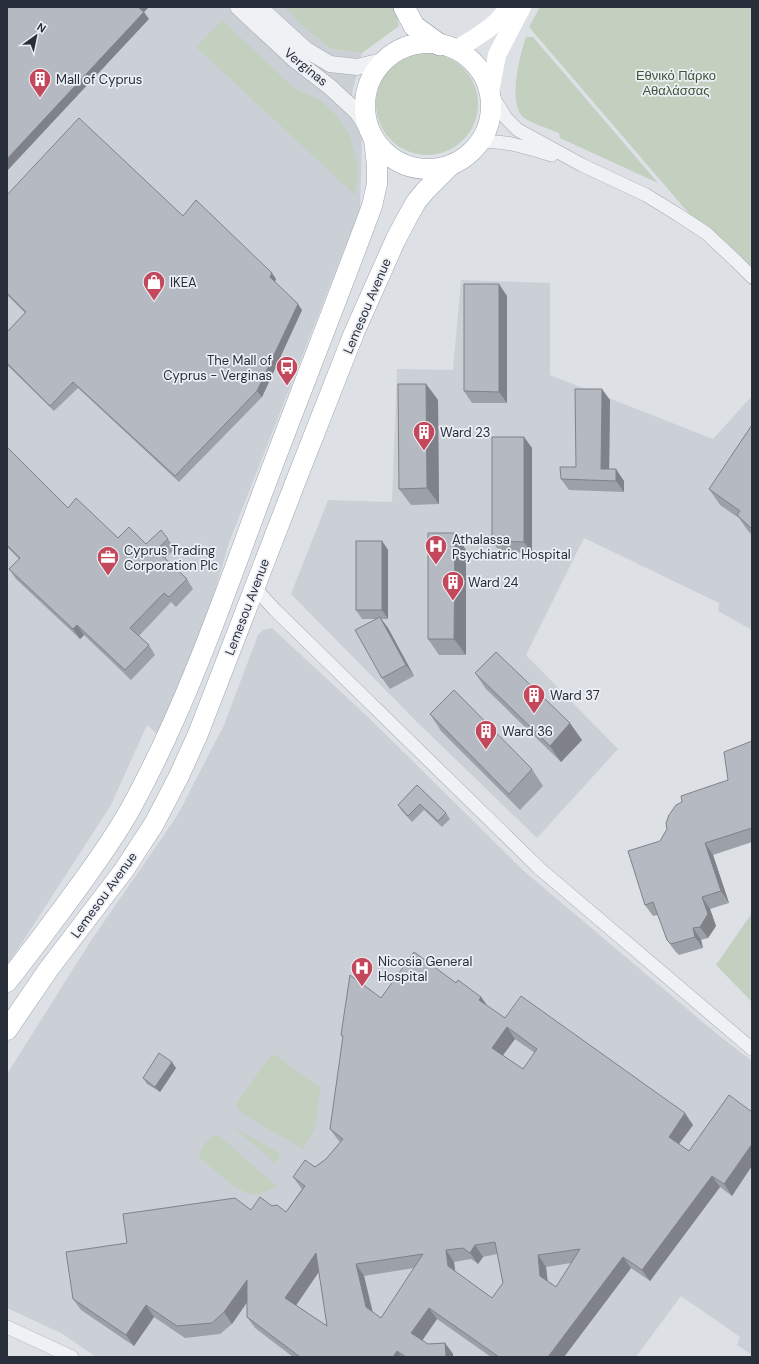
<svg xmlns="http://www.w3.org/2000/svg" width="759" height="1364" font-family="'DM Sans',sans-serif">
<rect width="100%" height="100%" fill="#dde1e6"/>
<g fill="#cbd0d7">
<polygon points="7,7 285,7 303,27 331,49 362,53 352,93 362,138 360,209 230,540 200,641 159,736 147,725 111,805 7,966"/>
<polygon points="461,280 550,283 550,375 713,439 752,396 752,630 718,611 719,603 584,538 526,655 618,749 537,838 417,722 291,594 328,500 392,502 397,369 453,370"/>
<polygon points="272,628 367,716 525,872 717,1034 752,1061 752,1355 737,1345 740,1337 681,1296 636,1357 96,1357 61,1333 7,1308 7,1074 90,942 177,816 224,725 258,635 263,630"/>
</g>
<g fill="#c3cfbf">
<polygon points="285,7 395,7 399,26 362,53 331,49 303,27"/>
<polygon points="540,7 752,7 752,287 529,27"/>
<polygon points="222,20 295,89 322,101 337,116 349,134 355,153 358,174 355,195 196,47"/>
<path d="M526,37H533L658,183L560,138L559,133C549,129 532,123 524,118C507,105 520,54 526,37Z"/>
<circle cx="427" cy="104" r="51"/>
<polygon points="752,913 752,1002 716,965"/>
<polygon points="271,1055 276,1055 278,1057 320,1088 316,1122 313,1133 303,1149 244,1115 237,1108 237,1102"/>
<polygon points="234,1127 281,1154 275,1163 234,1128"/>
<path d="M214,1135L221,1137L277,1186C269,1192 256,1196 247,1193C234,1188 215,1170 203,1161L199,1157C200,1148 207,1140 214,1135Z"/>
</g>
<g fill="none" stroke-linecap="round" stroke-linejoin="round">
<g stroke="#a3a8af" stroke-width="14">
<g id="minor">
<polyline points="490,92 506,118 518,130 582,165 646,195 677,214 706,233 736,261 752,277"/>
<path d="M481,142C507,140 527,148 552,155"/>
<polyline points="255,588 275,610 540,869 752,1049"/>
<polyline points="7,1327 72,1357"/>
</g>
</g>
<g stroke="#a3a8af" stroke-width="17">
<g id="tertiary">
<polyline points="238,7 295,60 330,87 358,113 369,131"/>
<polyline points="259,7 305,49 330,64 357,67 382,61"/>
</g>
</g>
<g stroke="#9da5b1" stroke-width="21">
<g id="primary">
<circle cx="428" cy="106" r="63"/>
<path d="M7,982C32,950 56,918 80,885C98,860 117,834 132,806C186,707 223,599 262,494C298,398 336,303 372,206L377,184V165L374,139"/>
<polyline points="7,1030 48,970 124,870 154,824 179,776 198,734 297,478 354,333 395,241 407,218 416,202 425,191 451,165"/>
</g>
</g>
<g stroke="#858e9b" stroke-width="22">
<polyline id="trunk" points="404,7 414,26 440,45"/>
</g>
<use href="#minor" stroke="#eff1f5" stroke-width="13"/>
<use href="#tertiary" stroke="#eff1f5" stroke-width="16"/>
<g stroke="#fff" stroke-width="18">
<path d="M456,50C475,37 496,28 508,7"/>
<polyline points="490,92 497,55 522,7"/>
</g>
<use href="#primary" stroke="#fff" stroke-width="20"/>
<use href="#trunk" stroke="#fff" stroke-width="21"/>
</g>
<g fill="#9ca0a7" fill-rule="evenodd">
<polygon points="7,195 183,216 276,279 275,282 302,310 262,397 179,482 78,388 54,411 7,365 7,332 25,313 7,295"/>
<polygon points="507,296 507,403 472,403 464,391"/>
<polygon points="426,384 438,400 439,504 411,505 399,489"/>
<polygon points="610,400 609,469 624,481 624,492 569,490 561,479 576,467"/>
<polygon points="752,425 752,535 748,531 739,518 720,505 709,489"/>
<polygon points="524,437 532,448 532,553 500,552 492,541"/>
<polygon points="7,447 68,508 118,538 146,544 168,539 175,549 165,558 187,579 193,589 176,607 171,602 139,636 149,645 155,655 131,680 84,635 80,639 16,579 9,569 19,559 7,547"/>
<polygon points="382,541 388,550 388,619 381,619 388,628 414,676 390,689 382,678 376,619 362,619 356,610"/>
<polygon points="466,550 466,655 439,655 428,639"/>
<polygon points="475,673 582,740 561,762 486,689"/>
<polygon points="430,714 532,769 543,786 520,810 441,731"/>
<polygon points="752,741 752,842 713,855 729,903 710,909 716,926 708,938 701,940 703,948 679,955 675,951 667,940 658,915 653,916 645,905 660,841 728,780"/>
<polygon points="417,785 446,813 450,819 442,827 424,810 412,822 402,811 398,805"/>
<path d="M456,983L481,997L487,1006L505,1018L693,1125L679,1144L689,1151L729,1095L732,1196L720,1187L650,1281L631,1268L564,1357H491L437,1319L422,1341L428,1344L445,1343L453,1354V1357H293L255,1328L247,1317V1302L232,1324L220,1334L185,1338L154,1317L134,1346L81,1310L73,1299L127,1243L251,1210L272,1206L286,1212L302,1189L301,1188L293,1177L315,1167L326,1159L340,1142L338,1140L330,1129L343,1037L341,1035L381,998ZM515,1039L535,1053L523,1069L503,1055ZM497,1254L503,1283L492,1298L455,1271L454,1262L471,1259L478,1264L483,1257ZM571,1263L556,1287L548,1281L546,1267ZM414,1268L381,1318L373,1312L364,1276ZM319,1272L327,1326L296,1305Z"/>
<polygon points="176,1068 160,1092 147,1084 143,1078"/>
</g>
<g fill="#7f8288">
<polygon points="138,7 149,7 144,12 149,19 7,171 7,159"/>
<polygon points="272,273 276,279 274,283 270,277"/>
<polygon points="499,284 507,296 507,403 499,392"/>
<polygon points="298,304 302,310 262,397 257,391"/>
<polygon points="426,384 438,400 439,504 427,488"/>
<polygon points="602,389 610,400 609,480 601,469"/>
<polygon points="524,437 532,448 532,553 524,542"/>
<polygon points="616,469 624,481 624,492 616,481"/>
<polygon points="455,533 466,550 466,655 454,639"/>
<polygon points="382,541 388,550 388,619 382,610"/>
<polygon points="380,617 388,628 414,676 406,665"/>
<polygon points="77,625 84,635 80,639 73,629"/>
<polygon points="570,723 582,740 561,762 550,746"/>
<polygon points="705,843 713,855 729,903 721,891"/>
<polygon points="702,897 710,909 716,926 708,938 700,927"/>
<polygon points="693,928 701,940 703,948 695,937"/>
<polygon points="481,997 489,1008 479,1000"/>
<polygon points="507,1027 515,1039 500,1059 492,1048"/>
<polygon points="172,1062 176,1068 160,1092 155,1087"/>
<polygon points="685,1113 693,1125 676,1148 669,1137"/>
<polygon points="752,1144 752,1166 732,1196 724,1184"/>
<polygon points="712,1176 720,1187 650,1281 642,1270"/>
<polygon points="475,1245 483,1257 478,1264 470,1253"/>
<polygon points="446,1250 454,1262 456,1277 448,1266"/>
<polygon points="316,1253 324,1264 293,1310 285,1298"/>
<polygon points="538,1255 546,1267 548,1287 540,1276"/>
<polygon points="623,1257 631,1268 564,1357 548,1357"/>
<polygon points="356,1264 364,1276 374,1319 366,1307"/>
<polygon points="247,1280 255,1291 232,1324 224,1312"/>
<polygon points="146,1305 154,1317 134,1346 126,1335"/>
<polygon points="429,1308 437,1319 419,1345 411,1333"/>
<polygon points="445,1343 453,1354 453,1357 446,1357"/>
<polygon points="397,1351 402,1357 393,1357"/>
</g>
<g fill="#b5bac2" stroke="#7f8288" fill-rule="evenodd">
<polygon points="7,7 138,7 144,12 7,159"/>
<polygon points="79,118 183,216 196,200 272,273 270,277 298,304 257,391 175,476 73,382 50,406 7,363 7,332 26,312 7,293 7,195"/>
<polygon points="464,284 499,284 499,392 464,391"/>
<polygon points="398,384 426,384 427,488 399,489"/>
<polygon points="575,389 602,389 601,469 616,469 616,481 561,479 560,467 576,467"/>
<polygon points="752,425 752,529 737,515 740,511 709,489"/>
<polygon points="492,437 524,437 524,542 492,541"/>
<polygon points="7,447 68,508 76,498 118,538 129,527 146,544 161,530 168,539 156,550 187,579 169,597 164,593 130,628 149,645 125,670 77,625 73,629 9,569 20,558 7,545"/>
<polygon points="428,533 455,533 454,639 428,639"/>
<rect x="356" y="541" width="26" height="69"/>
<polygon points="380,617 406,665 382,678 355,630"/>
<polygon points="496,652 570,723 550,746 475,673"/>
<polygon points="454,690 532,769 509,794 430,714"/>
<polygon points="752,741 752,828 705,843 721,891 702,897 708,914 700,927 693,928 695,937 671,944 667,940 653,902 645,905 628,851 660,841 667,829 666,823 669,815 676,805 682,802 681,796 728,780 724,752"/>
<polygon points="417,785 446,813 438,821 420,804 408,816 398,805"/>
<path d="M414,952L456,983L458,980L481,997L479,1000L505,1018L521,996L685,1113L669,1137L689,1151L729,1095L752,1112V1144L724,1184L712,1176L642,1270L623,1257L548,1357H499L429,1308L411,1333L428,1344L445,1343L446,1357H406L397,1351L393,1357H300L247,1317V1280L224,1312L212,1323L177,1326L146,1305L126,1335L73,1299L66,1252L127,1243L123,1214L235,1198L251,1210L260,1197L272,1206L277,1205L286,1212L305,1186L293,1177L305,1160L315,1167L326,1159L343,1139L330,1129L343,1036L341,1035L350,975L381,998ZM507,1027L537,1049L523,1069L492,1048ZM495,1242L503,1283L492,1298L448,1266L446,1250L463,1248L470,1253L475,1245ZM580,1249L556,1287L540,1276L538,1255ZM316,1253L327,1326L285,1298ZM423,1254L381,1318L366,1307L356,1264Z"/>
<polygon points="159,1053 172,1062 155,1087 143,1078"/>
</g>
<defs>
<g id="building-pin" transform="scale(1.15)"><path d="M0 17L-7.5 6A9.5 9.5 0 1 1 7.5 6Z" fill="#c4485c" stroke="#eceff4"/><path d="M-4-6H4V6H1V3H-1V6H-4ZM-2.5-4.3h1.7v1.8h-1.7ZM.8-4.3h1.7v1.8H.8ZM-2.5-1h1.7V.8h-1.7ZM.8-1h1.7V.8H.8Z" fill="#fff"/></g>
<g id="shop-pin" transform="scale(1.15)"><path d="M0 17L-7.5 6A9.5 9.5 0 1 1 7.5 6Z" fill="#c4485c" stroke="#eceff4"/><path d="M-5-2.5h2.3a2.7 3.5 0 0 1 5.4 0H5L5.5 6h-11ZM-1.5-2.5h3a1.5 2.3 0 0 0-3 0Z" fill="#fff"/></g>
<g id="bus-pin" transform="scale(1.15)"><path d="M0 17L-7.5 6A9.5 9.5 0 1 1 7.5 6Z" fill="#c4485c" stroke="#eceff4"/><path d="M-5-6H5V4H4V6H2V4H-2V6H-4V4H-5ZM-3.5-4V0h7V-4ZM-3.5 1.2v1.5H-2V1.2ZM2 1.2v1.5H3.5V1.2Z" fill="#fff"/></g>
<g id="hospital-pin" transform="scale(1.15)"><path d="M0 17L-7.5 6A9.5 9.5 0 1 1 7.5 6Z" fill="#c4485c" stroke="#eceff4"/><path d="M-5-5h3v3.5h4V-5h3V5h-3V1.5h-4V5h-3Z" fill="#fff"/></g>
<g id="office-pin" transform="scale(1.15)"><path d="M0 17L-7.5 6A9.5 9.5 0 1 1 7.5 6Z" fill="#c4485c" stroke="#eceff4"/><path d="M-6-3h4V-5.5h4V-3h4V5H-6ZM-1-4.5V-3h2v-1.5ZM-6 0V1H6V0Z" fill="#fff"/></g>
</defs>
<g fill-rule="evenodd">
<use href="#building-pin" x="40" y="79"/>
<use href="#shop-pin" x="154" y="282"/>
<use href="#bus-pin" x="287" y="367"/>
<use href="#building-pin" x="424" y="432"/>
<use href="#hospital-pin" x="436" y="546"/>
<use href="#office-pin" x="108" y="557"/>
<use href="#building-pin" x="453" y="582"/>
<use href="#building-pin" x="534" y="695"/>
<use href="#building-pin" x="486" y="731"/>
<use href="#hospital-pin" x="362" y="968"/>
</g>
<g text-anchor="middle" dominant-baseline="central" stroke-width="3.5" stroke-linejoin="round" paint-order="stroke">
<g font-size="13" fill="#282f3b" stroke="#eceff4">
<text transform="translate(306 67) rotate(39)">Verginas</text>
<text transform="translate(367 306) rotate(-67)">Lemesou Avenue</text>
<text transform="translate(247 607) rotate(-69)">Lemesou Avenue</text>
<text transform="translate(104 895) rotate(-54)">Lemesou Avenue</text>
</g>
<g font-size="13" fill="#3c5636" stroke="#eceff4">
<text x="676" y="75">Εθνικό Πάρκο<tspan x="676" dy="15">Αθαλάσσας</tspan></text>
</g>
<g font-size="13" fill="#282f3b" stroke="#eceff4" text-anchor="start">
<text x="56" y="79">Mall of Cyprus</text>
<text x="170" y="282">IKEA</text>
<text x="272" y="360" text-anchor="end">The Mall of<tspan x="272" dy="15">Cyprus - Verginas</tspan></text>
<text x="440" y="432">Ward 23</text>
<text x="452" y="539">Athalassa<tspan x="452" dy="15">Psychiatric Hospital</tspan></text>
<text x="124" y="550">Cyprus Trading<tspan x="124" dy="15">Corporation Plc</tspan></text>
<text x="468" y="582">Ward 24</text>
<text x="550" y="695">Ward 37</text>
<text x="502" y="731">Ward 36</text>
<text x="378" y="961">Nicosia General<tspan x="378" dy="15">Hospital</tspan></text>
</g>
</g>
<rect width="759" height="1364" fill="none" stroke="#282f3b" stroke-width="16"/>
<g transform="translate(36 36) rotate(33)" stroke="#eceff4" stroke-width="3" paint-order="stroke">
<path d="M0-3L7 15L0 10L-7 15Z" fill="#282f3b"/>
<text y="-6" font-size="11" font-weight="bold" text-anchor="middle" fill="#282f3b">N</text>
</g>
</svg>
